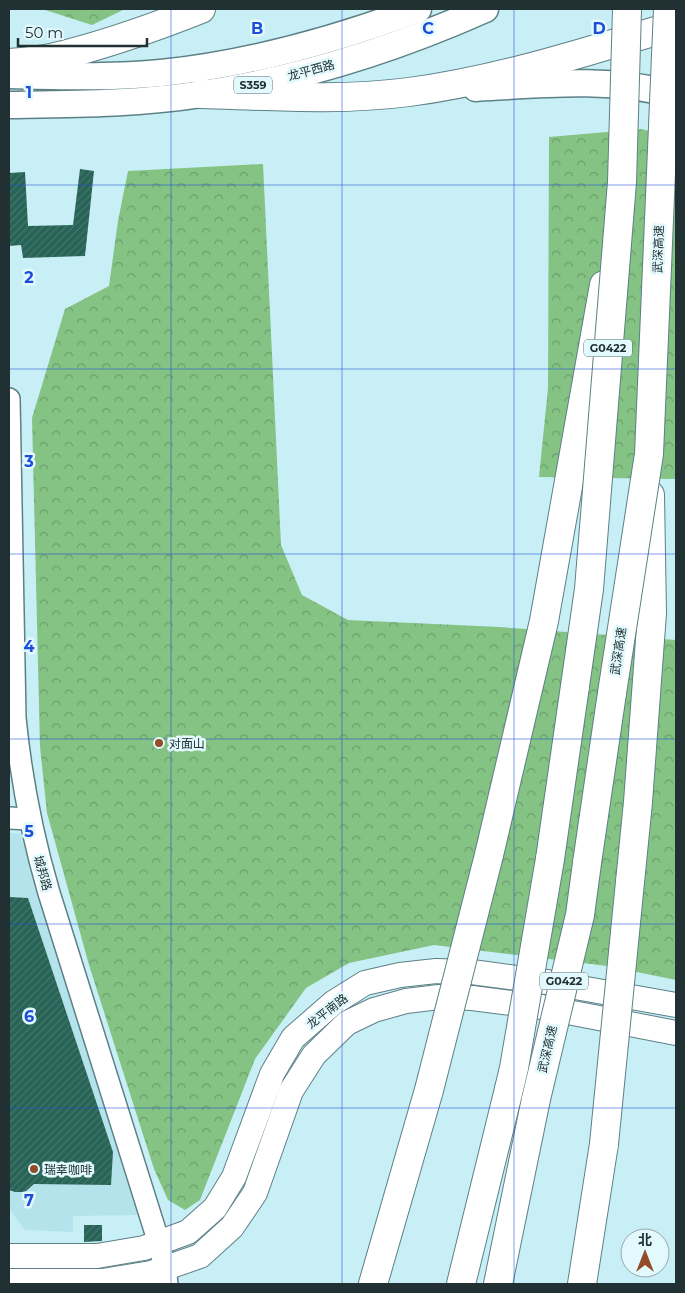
<svg xmlns="http://www.w3.org/2000/svg" width="685" height="1293" font-family="Montserrat,'Noto Sans SC',sans-serif">
<defs>
<pattern id="forest-crowns" width="20" height="18" patternUnits="userSpaceOnUse" patternTransform="scale(1.25)"><rect width="20" height="18" fill="#84c384"/><path d="M2 6a3 3 0 1 1 6 0M12 15a3 3 0 1 1 6 0" fill="none" stroke="#6c9f6d"/></pattern>
<pattern id="building-hatch" width="6" height="6" patternUnits="userSpaceOnUse" patternTransform="scale(1.25)"><rect width="6" height="6" fill="#276356"/><path d="M-1 1l2-2M0 6l6-6M5 7l2-2" fill="none" stroke="#45766c"/></pattern>
</defs>
<rect width="100%" height="100%" fill="#c8eff6"/>
<polygon fill="#b4e3ec" points="9,833 20,833 142,1215 73,1216 73,1232 25,1230 9,1209"/>
<g fill="url(#forest-crowns)">
<polygon points="42,9 125,9 92,25"/>
<polygon points="642,129 676,140 676,479 539,477 548,388 549,137"/>
<polygon points="263,164 281,545 302,595 348,620 499,627 676,640 676,980 607,966 434,945 349,963 306,988 255,1059 200,1200 185,1210 168,1200 154,1169 89,965 47,813 40,747 32,418 65,309 109,286 118,221 128,171"/>
</g>
<g fill="url(#building-hatch)">
<polygon points="80,169 94,171 85,256 23,258 21,245 9,246 9,173 25,172 28,226 73,225"/>
<polygon points="9,897 28,898 113,1152 111,1185 34,1184 25,1192 15,1192 9,1190"/>
<polygon points="84,1225 102,1225 102,1241 84,1242"/>
</g>
<g fill="none" stroke-linecap="round" stroke-linejoin="round">
<g stroke="#5c8086" stroke-width="24">
<g id="tertiary">
<path d="M9,399L15,718C21,778 32,835 49,893L159,1243L165,1268L167,1284"/>
<polyline points="9,818 29,819"/>
</g>
</g>
<g stroke="#5c8086" stroke-width="26">
<g id="secondary">
<polyline points="9,1256 97,1256 144,1248 188,1232 215,1208 234,1177 272,1074 293,1038 333,1003 365,983 400,975 436,971 472,972 547,982 676,1005"/>
<polyline points="9,1281 102,1281 151,1273 200,1256 232,1227 255,1193 291,1091 314,1055 347,1023 374,1010 406,1001 439,997 472,998 542,1007 676,1033"/>
</g>
</g>
<g stroke="#5c8086" stroke-width="29">
<g id="primary">
<path d="M9,75C59,76 110,78 161,73C248,64 335,40 418,9"/>
<path d="M476,88C543,84 610,77 676,95"/>
<path d="M9,105C73,104 138,104 202,94C300,79 395,49 485,9"/>
</g>
</g>
<g stroke="#5c8086" stroke-width="30">
<g id="trunk">
<path d="M9,63C23,62 37,61 51,58C102,46 153,28 201,9"/>
<path d="M201,94C270,96 340,101 409,92C500,80 588,51 676,25"/>
</g>
</g>
<g stroke="#5c8086" stroke-width="30">
<g id="motorway">
<polyline points="489,855 544,621 604,285"/>
<polyline points="550,859 575,686"/>
<polyline points="587,863 612,693"/>
<polyline points="630,882 638,802 652,613 650,495"/>
<polyline points="373,1284 429,1090"/>
<polyline points="461,1284 509,1089"/>
<polyline points="498,1284 536,1099"/>
<polyline points="582,1284 604,1144"/>
</g>
</g>
<use href="#tertiary" stroke="#fff" stroke-width="21"/>
<use href="#secondary" stroke="#fff" stroke-width="24"/>
<use href="#primary" stroke="#fff" stroke-width="26"/>
<use href="#trunk" stroke="#fff" stroke-width="28"/>
<use href="#motorway" stroke="#fff" stroke-width="28"/>
<g stroke="#5c8086" stroke-width="30" stroke-linecap="butt">
<g id="motorway-bridge">
<polyline points="575,686 589,589 622,182 627,9"/>
<polyline points="612,693 649,454 668,9"/>
<polyline points="509,1089 514,1068 550,859"/>
<polyline points="429,1090 489,855"/>
<polyline points="536,1099 580,915 587,863"/>
<polyline points="604,1144 630,882"/>
</g>
</g>
<use href="#motorway-bridge" stroke="#fff" stroke-width="28"/>
</g>
<path fill="none" stroke="#1d4ed8" stroke-width="1" stroke-opacity="0.55" d="M171,9V1284M342,9V1284M514,9V1284M9,185H676M9,369H676M9,554H676M9,739H676M9,924H676M9,1108H676"/>
<g fill="#934c27" stroke="#e2f9fd" stroke-width="2">
<circle cx="159" cy="743" r="5"/>
<circle cx="34" cy="1169" r="5"/>
</g>
<g text-anchor="middle" dominant-baseline="central" stroke-width="5" stroke-linejoin="round" paint-order="stroke">
<g fill="#e2f9fd" stroke="#5b6c6f" stroke-width="1">
<rect x="234" y="76.5" width="38" height="17" rx="4"/>
<rect x="584" y="339.5" width="48" height="17" rx="4"/>
<rect x="540" y="972.5" width="48" height="17" rx="4"/>
</g>
<g font-size="11" font-weight="bold" fill="#213032">
<text x="253" y="85">S359</text>
<text x="608" y="348">G0422</text>
<text x="564" y="981">G0422</text>
</g>
<g font-size="12" fill="#213032" stroke="#e2f9fd">
<text transform="translate(311 70) rotate(-15)">龙平西路</text>
<text transform="translate(658 249) rotate(-88)">武深高速</text>
<text transform="translate(618 651) rotate(-82)">武深高速</text>
<text transform="translate(43 873) rotate(74)">城邦路</text>
<text transform="translate(327 1011) rotate(-38)">龙平南路</text>
<text transform="translate(547 1049) rotate(-77)">武深高速</text>
</g>
<g font-size="12" fill="#213032" stroke="#e2f9fd" text-anchor="start">
<text x="169" y="743">对面山</text>
<text x="44" y="1169">瑞幸咖啡</text>
</g>
</g>
<g font-size="16" text-anchor="middle" font-weight="bold" fill="#1d4ed8" stroke="#e2f9fd" stroke-width="5" stroke-linejoin="round" paint-order="stroke">
<text x="257" y="34">B</text>
<text x="428" y="34">C</text>
<text x="599" y="34">D</text>
<text x="29" y="98">1</text>
<text x="29" y="283">2</text>
<text x="29" y="467">3</text>
<text x="29" y="652">4</text>
<text x="29" y="837">5</text>
<text x="29" y="1022">6</text>
<text x="29" y="1206">7</text>
</g>
<rect width="685" height="1293" fill="none" stroke="#213032" stroke-width="20"/>
<g transform="translate(645 1253)"><circle r="24" fill="#e2f9fd" stroke="#95a9ac"/>
<path d="M0-4L9 19L0 12L-9 19Z" fill="#934c27"/>
<text y="-8" font-size="14" font-weight="bold" text-anchor="middle" fill="#213032">北</text>
</g>
<path d="M18 38v8h129v-8" fill="none" stroke="#213032" stroke-width="2.5"/>
<text x="25" y="38" font-size="15" fill="#213032" stroke="#e2f9fd" stroke-width="4" paint-order="stroke">50 m</text>
</svg>
